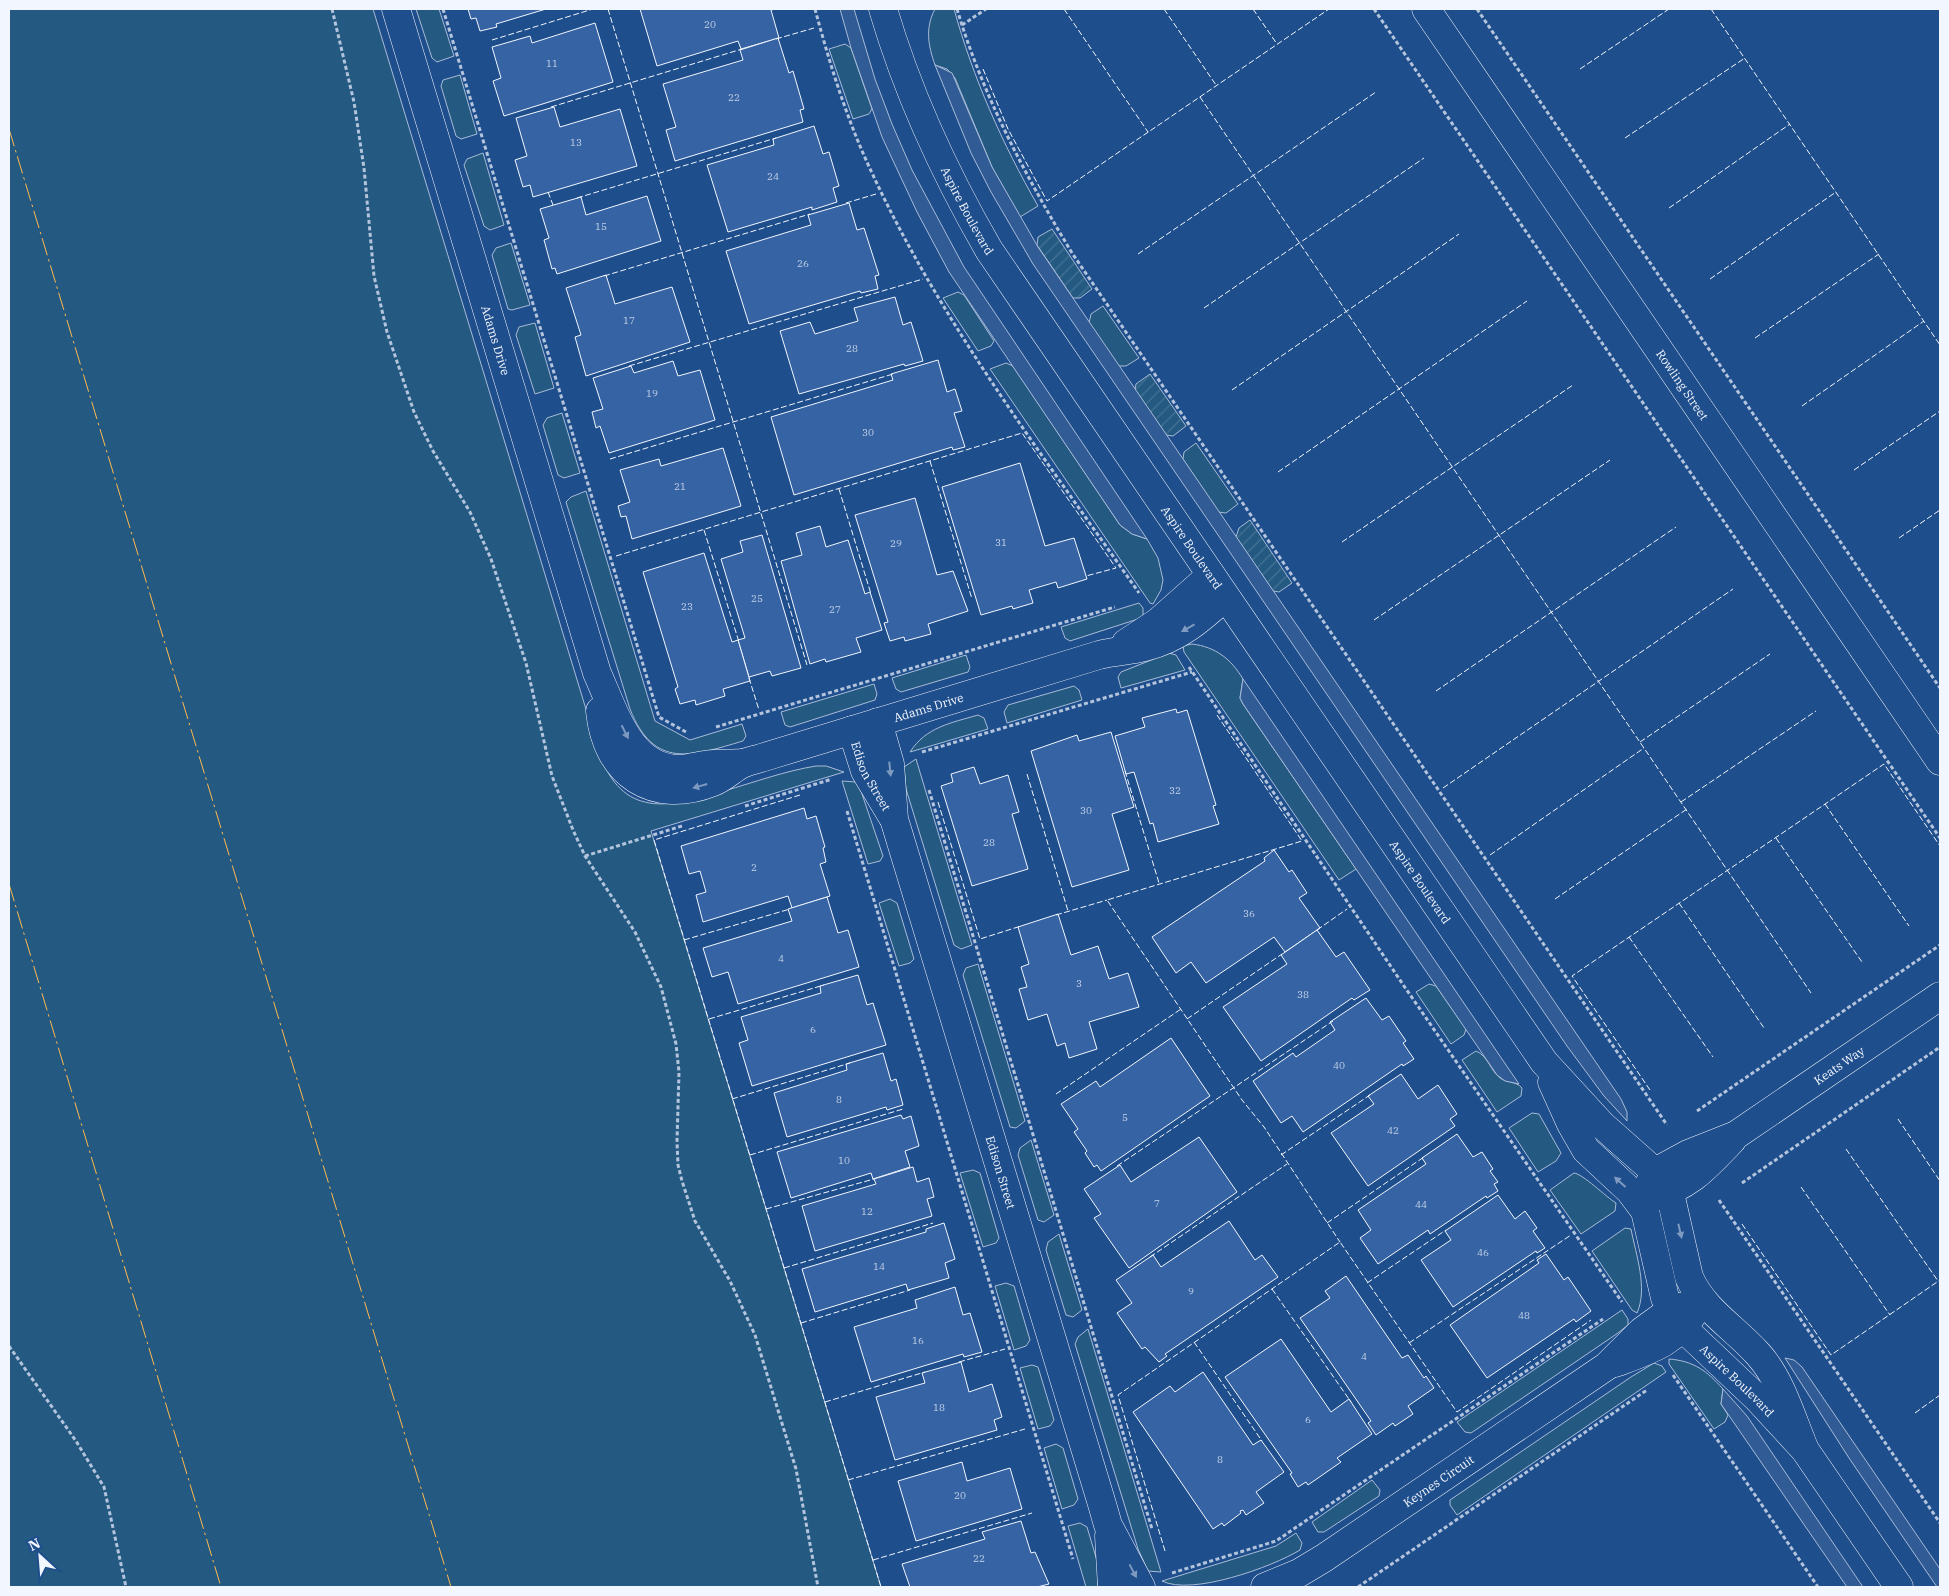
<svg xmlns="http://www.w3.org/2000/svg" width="1949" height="1596" font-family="'IBM Plex Serif',serif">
<defs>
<pattern id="garden-furrows" width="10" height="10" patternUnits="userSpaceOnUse" patternTransform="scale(1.25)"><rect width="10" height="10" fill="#245a82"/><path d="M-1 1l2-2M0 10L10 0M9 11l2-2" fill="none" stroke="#447295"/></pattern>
</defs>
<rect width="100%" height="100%" fill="#1f4e8c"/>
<g fill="#245a82" stroke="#a8bbd7">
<path d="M9,9H373L599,752C622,819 669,808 724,791C755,782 785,771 816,766H826L844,772L651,831L881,1587H9Z"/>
<polygon points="416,9 439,9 454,56 437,62 432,58"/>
<path d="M935,9H954C973,78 1002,143 1038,206L1020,217L992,167L955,78L947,69L935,65C928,45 925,28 935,9Z"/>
<polygon points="845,44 851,48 872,109 869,114 853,119 829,49"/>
<polygon points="460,75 477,134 461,139 456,136 441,86 443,80"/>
<polygon points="483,153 504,225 490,230 484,226 464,165 467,159"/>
<polygon points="511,243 530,305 512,310 508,309 492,255 496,248"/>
<polygon points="958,292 964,295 994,341 991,346 978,351 943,298"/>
<polygon points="1103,306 1139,358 1126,366 1118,366 1089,323 1091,314"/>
<polygon points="535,323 554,388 535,394 516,335 519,327"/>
<polygon points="1006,363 1013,366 1120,525 1132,534 1147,539 1158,558 1163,580 1161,590 1153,604 1150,603 990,369"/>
<polygon points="562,413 580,473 564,478 558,475 543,425 547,418"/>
<polygon points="1196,443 1238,504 1226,513 1218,512 1183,459 1184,452"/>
<path d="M586,491L655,721L690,740L742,724L746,736L743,741C692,756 654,770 630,709L566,502L571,497Z"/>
<polygon points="1139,603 1143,608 1143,616 1138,619 1070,641 1065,638 1061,627"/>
<path d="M1192,644C1216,647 1231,659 1243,679L1240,698L1243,704L1356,869L1339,880L1184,652L1183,646Z"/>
<polygon points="1169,653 1176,655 1185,670 1121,688 1118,677 1121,672"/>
<polygon points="966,655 970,667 968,672 901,692 896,689 892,678"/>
<polygon points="874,684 877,694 875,700 790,727 785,725 781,712"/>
<polygon points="1074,686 1079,690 1082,700 1007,723 1004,712 1008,705"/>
<path d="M978,715L984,718L988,729L910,752C926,727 951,723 978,715Z"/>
<polygon points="916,759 972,945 961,949 954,945 906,789 904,767"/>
<polygon points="842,781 856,782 861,791 883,856 880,861 868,864"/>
<polygon points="890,899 897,903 914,959 910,963 899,966 879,903"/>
<polygon points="978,964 1025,1121 1016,1128 1010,1127 963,975 966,968"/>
<polygon points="1429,984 1436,986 1466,1029 1464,1035 1451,1044 1416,992"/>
<path d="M1476,1051C1488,1056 1490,1070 1500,1078C1507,1083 1516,1081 1522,1088L1521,1096L1497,1112L1462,1060Z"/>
<polygon points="1532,1113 1539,1114 1561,1153 1556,1161 1538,1172 1509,1128"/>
<polygon points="1031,1140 1054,1215 1044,1222 1038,1220 1018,1155 1020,1148"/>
<polygon points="973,1170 980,1173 999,1238 996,1243 983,1247 960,1173"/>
<path d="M1574,1173C1583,1174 1606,1197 1616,1203L1615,1211L1581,1234L1550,1190Z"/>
<path d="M1625,1228L1631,1229C1636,1255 1648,1288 1637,1313L1632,1310L1592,1251Z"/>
<polygon points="1059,1234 1082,1310 1073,1317 1066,1315 1046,1250 1048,1242"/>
<polygon points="1006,1283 1014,1286 1030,1340 1026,1346 1014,1350 995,1286"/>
<polygon points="1622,1310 1628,1319 1628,1325 1618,1333 1471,1433 1465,1432 1457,1422"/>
<polygon points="1088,1329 1161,1572 1148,1571 1138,1549 1075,1344 1078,1337"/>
<path d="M1669,1359C1694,1361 1707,1371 1723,1389L1721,1404L1728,1415L1725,1422L1714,1429L1669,1364Z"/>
<polygon points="1654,1363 1662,1366 1666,1372 1457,1515 1450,1505 1450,1500 1631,1377"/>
<polygon points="1032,1365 1038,1367 1054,1420 1050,1426 1038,1429 1020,1368"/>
<polygon points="1056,1444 1063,1448 1078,1499 1074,1505 1062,1509 1044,1448"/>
<polygon points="1372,1480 1380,1490 1379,1496 1324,1532 1318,1532 1312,1522"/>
<polygon points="1080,1523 1087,1527 1098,1564 1098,1587 1086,1587 1068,1526"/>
<path d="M1296,1533L1302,1543L1300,1550C1272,1567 1192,1596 1162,1581L1276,1546Z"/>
</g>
<g fill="url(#garden-furrows)" stroke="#a8bbd7">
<polygon points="1052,229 1092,289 1080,298 1073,298 1037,245 1038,237"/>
<polygon points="1150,374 1186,426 1173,436 1166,435 1135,390 1136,384"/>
<polygon points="1250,520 1292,583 1279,592 1273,591 1236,537 1239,528"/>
</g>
<g fill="#305b95" stroke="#a8bbd7">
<polygon points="840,9 854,9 875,79 892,124 912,170 964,267 1147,539 1132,534 1120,525 949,272 917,212 882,137 851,48"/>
<polygon points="935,65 952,73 992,167 1038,247 1621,1099 1627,1112 1627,1121 1604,1096 1567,1046 1033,264 991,192 971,153"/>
<polygon points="1243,679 1519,1084 1505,1081 1497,1075 1243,704 1240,698"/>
<polygon points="1785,1358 1794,1360 1802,1367 1940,1569 1940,1587 1937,1587 1849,1458"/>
<polygon points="1723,1389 1747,1416 1863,1587 1847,1587 1721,1404"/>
</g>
<g fill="#3563a3" stroke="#f2f6ff">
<polygon points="468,9 546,9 496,24 497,27 480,31 476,18 471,19"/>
<polygon points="640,9 775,9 771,10 779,38 741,49 738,41 657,66"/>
<polygon points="595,23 613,82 504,116 493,81 501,78 492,47 530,36 532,43"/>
<polygon points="778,38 789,73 793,71 804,109 800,110 803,122 675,161 666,130 676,127 663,84 743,60 740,50"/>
<polygon points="554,107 560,127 620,109 637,166 533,197 530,185 523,187 515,160 527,156 516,118"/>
<polygon points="814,126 823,154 829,152 839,186 833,188 837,202 812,210 812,207 728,232 707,165 774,145 773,139"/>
<polygon points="647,196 661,241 557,274 555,268 552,269 544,240 549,238 540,209 581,197 586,215"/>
<polygon points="849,203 857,230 864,228 879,275 875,276 878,289 861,293 860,291 749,324 726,251 811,225 808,215"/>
<polygon points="606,275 615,304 672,287 690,342 586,376 575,337 581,335 566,288"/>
<polygon points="895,297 903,325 911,322 923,361 905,366 904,364 799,394 780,331 810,322 815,334 858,321 854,308"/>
<polygon points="938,360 947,392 955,389 962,411 954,413 965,447 953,450 952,447 794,495 771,417 893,380 891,374"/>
<polygon points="673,361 678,376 700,370 715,420 609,453 600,426 596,428 592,412 603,409 593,378 631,366 634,373"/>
<polygon points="723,448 741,506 632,539 626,516 621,517 618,506 630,502 620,470 659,459 661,466"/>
<polygon points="1020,463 1045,546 1074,538 1087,579 1058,588 1056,582 1029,590 1033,603 1013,609 1012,606 981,615 942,487"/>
<polygon points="915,498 937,575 953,571 968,611 928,624 931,634 905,641 904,637 890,641 884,623 888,622 855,515"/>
<polygon points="820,526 826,547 848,540 865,594 870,592 882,630 856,638 861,652 826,662 825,659 810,664 781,561 802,555 796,533"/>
<polygon points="762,535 801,668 772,676 770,671 749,677 738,640 745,638 721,559 743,552 740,541"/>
<polygon points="704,553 732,642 738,640 750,681 723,689 725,696 696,705 695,700 680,704 675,689 678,687 643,572"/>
<polygon points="1176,709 1177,713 1187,710 1216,805 1213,806 1219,824 1158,842 1153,823 1150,824 1134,772 1126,774 1115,736 1145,727 1142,718"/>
<polygon points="1111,732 1134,807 1112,814 1129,870 1072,887 1031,751 1077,735 1079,741"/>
<polygon points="974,767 980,784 1008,775 1019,812 1012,814 1028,869 972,886 941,786 953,782 951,774"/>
<polygon points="804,808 807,819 816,816 825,847 823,848 826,862 820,864 830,896 792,908 788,896 703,922 696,895 706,892 700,871 689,874 681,846"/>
<polygon points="1274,850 1289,872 1292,870 1307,893 1299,898 1320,928 1285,952 1274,937 1206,983 1191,962 1176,973 1152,937 1265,861 1264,858"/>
<polygon points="827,897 838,933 848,930 859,967 738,1004 728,972 712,977 703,948 792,921 788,909"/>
<polygon points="1058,914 1071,955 1098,946 1109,979 1128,973 1139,1007 1089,1022 1097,1049 1069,1058 1065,1043 1057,1046 1047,1014 1028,1020 1019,989 1027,987 1021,967 1029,964 1018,927"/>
<polygon points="1317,930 1336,957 1344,952 1370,990 1354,1000 1352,998 1261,1061 1223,1007 1287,964 1281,955"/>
<polygon points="858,975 867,1005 873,1003 886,1045 752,1086 739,1043 748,1040 741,1017 821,993 820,986"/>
<polygon points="1366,998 1382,1020 1389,1016 1406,1041 1403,1043 1414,1059 1403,1066 1402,1064 1303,1132 1292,1116 1281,1123 1253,1081 1293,1053 1296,1057 1335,1030 1330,1022"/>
<polygon points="1171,1038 1210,1096 1101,1171 1097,1165 1094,1167 1085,1153 1087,1151 1074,1132 1078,1129 1061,1104 1096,1081 1100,1087"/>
<polygon points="883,1053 891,1081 896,1079 903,1105 887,1110 886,1107 787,1137 774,1093 847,1070 846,1064"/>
<polygon points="1401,1074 1418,1099 1438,1085 1457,1114 1450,1119 1455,1126 1368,1186 1331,1133 1374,1104 1368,1096"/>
<polygon points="901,1115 903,1119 911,1116 919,1146 905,1151 910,1167 873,1179 871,1173 791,1198 777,1152"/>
<polygon points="1457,1134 1473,1157 1482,1152 1493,1169 1490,1171 1498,1182 1494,1184 1498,1191 1487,1198 1486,1196 1430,1234 1428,1230 1378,1264 1360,1238 1371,1230 1358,1210 1426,1164 1422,1158"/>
<polygon points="1199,1137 1237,1192 1129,1268 1094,1218 1101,1214 1084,1189 1120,1165 1131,1182"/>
<polygon points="913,1167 917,1182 929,1178 934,1197 927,1199 932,1216 815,1251 802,1206 876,1184 874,1179"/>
<polygon points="1498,1195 1515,1219 1525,1211 1537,1228 1533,1231 1545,1248 1537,1253 1536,1251 1453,1307 1421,1260 1451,1240 1445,1231"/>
<polygon points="1229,1221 1255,1260 1262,1255 1278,1277 1165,1354 1167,1356 1159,1362 1145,1347 1142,1349 1117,1313 1132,1303 1116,1280 1153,1255 1161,1267"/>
<polygon points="944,1223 955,1259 945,1263 949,1278 908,1290 906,1284 815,1312 802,1269 926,1232 926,1229"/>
<polygon points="1546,1254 1564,1280 1568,1277 1591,1311 1576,1322 1574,1319 1487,1378 1450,1325 1539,1263 1537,1260"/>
<polygon points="1346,1276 1402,1358 1408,1355 1424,1378 1426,1376 1434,1388 1408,1406 1413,1414 1395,1426 1393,1423 1376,1435 1368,1423 1371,1421 1300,1318 1330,1298 1325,1291"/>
<polygon points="955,1287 963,1315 970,1313 982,1352 964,1357 963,1354 871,1382 854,1327 917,1308 915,1300"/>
<polygon points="1281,1339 1331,1412 1349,1399 1372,1434 1337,1458 1341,1462 1308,1485 1306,1482 1298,1487 1290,1474 1292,1473 1225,1377"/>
<polygon points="961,1362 969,1392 992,1384 1002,1417 994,1420 997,1430 895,1460 876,1397 925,1383 922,1373"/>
<polygon points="1203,1372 1253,1445 1261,1440 1284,1472 1256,1492 1264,1503 1246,1515 1243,1510 1240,1511 1241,1513 1224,1526 1222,1523 1213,1529 1133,1412 1170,1386 1175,1392"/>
<polygon points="962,1462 967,1481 1010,1468 1022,1509 916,1541 898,1481"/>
<polygon points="1021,1521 1031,1553 1035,1552 1049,1584 1037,1587 910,1587 902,1564 985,1539 982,1532"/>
</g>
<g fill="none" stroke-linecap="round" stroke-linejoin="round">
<g stroke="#f2f6ff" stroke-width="29">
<g id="minor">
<path id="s1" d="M396,9L597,673C614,710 630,771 682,769C689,768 697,766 704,765C717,763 730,764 743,763"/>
<path id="s2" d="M1426,9L1940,761"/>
<polyline points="1126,643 1158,622 1211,575"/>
<path id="s3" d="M600,711C606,775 654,806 713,782C724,778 732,769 742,764C748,761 755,760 761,758L1099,655C1114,651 1130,651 1145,647C1178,639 1201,619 1225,597"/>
<path id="s4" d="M878,722L890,764L894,819L1102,1504L1108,1525L1141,1587"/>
<path id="s5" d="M852,730L865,771L892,816"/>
<path d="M1646,1200C1689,1186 1702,1172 1732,1140"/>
<path id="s6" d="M1640,1203L1655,1172L1688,1154L1736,1135L1940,996"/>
<path d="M1615,1363C1650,1350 1675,1343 1696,1310"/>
<polyline points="1109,1536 1112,1587"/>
<path id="s7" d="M1265,1587L1299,1573L1324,1558L1607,1366L1642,1331L1671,1310L1702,1301"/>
</g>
</g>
<g stroke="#f2f6ff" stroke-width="29">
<g id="tertiary">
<path id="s8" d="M883,9C908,94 945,174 989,250L1544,1062L1602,1125L1655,1172L1670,1193L1689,1277C1704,1311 1734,1327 1758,1354C1781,1379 1792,1419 1805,1450"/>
<path id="s9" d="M1552,1082L1571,1124L1586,1150L1630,1191L1645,1211L1665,1298L1684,1329L1757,1398L1805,1450L1899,1587"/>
</g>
</g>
<g stroke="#b3c4dc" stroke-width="3" stroke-dasharray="4 2.5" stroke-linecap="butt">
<polyline points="332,9 354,102 364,168 374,276 387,332 414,412 433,451 470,512 491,559 526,663 552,776 573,830 585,856 635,932 661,987 676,1044 679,1072 677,1142 678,1165 682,1181 695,1221 730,1281 755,1335 796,1469 818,1587"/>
<polyline points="443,9 659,717 686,732"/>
<path d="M815,9C830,65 847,120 872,173C942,324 1044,457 1139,593"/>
<path d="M957,9C983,96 1025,175 1072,253L1667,1125"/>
<polyline points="1374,9 1940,838"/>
<polyline points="1477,9 1940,688"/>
<polyline points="962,25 986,9"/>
<polyline points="1189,667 1404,986 1622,1302"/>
<polyline points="716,727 1115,607"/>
<polyline points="922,752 1192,672"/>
<polyline points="929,790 1152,1529"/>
<polyline points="745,806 832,779"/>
<polyline points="847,811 1073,1559"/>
<polyline points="585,856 682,826"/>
<polyline points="1697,1111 1940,945"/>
<polyline points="1742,1183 1940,1047"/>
<polyline points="1719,1200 1940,1523"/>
<polyline points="9,1346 76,1441 104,1487 126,1587"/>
<polyline points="1673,1375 1818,1587"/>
<polyline points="1172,1573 1276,1541 1603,1319"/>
<polyline points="1358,1587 1647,1390"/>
</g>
<use href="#minor" stroke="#1f4e8c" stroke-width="28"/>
<use href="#tertiary" stroke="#1f4e8c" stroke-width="28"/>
<g stroke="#f2f6ff" stroke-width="1" stroke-dasharray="6 2.5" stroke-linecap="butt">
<polyline points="608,9 807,665"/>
<polyline points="1064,9 1148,132"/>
<polyline points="1164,9 1216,85"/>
<polyline points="1253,9 1277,44"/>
<polyline points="1711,9 1940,345"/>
<polyline points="776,39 814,28"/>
<polyline points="492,40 593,9"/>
<polyline points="983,69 1008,129 1047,201 1329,9"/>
<polyline points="1580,69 1669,9"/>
<polyline points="1200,97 1811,993"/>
<polyline points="551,107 742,49"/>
<polyline points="1625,138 1745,58"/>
<polyline points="548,192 553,205"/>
<polyline points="577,198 776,138"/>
<polyline points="846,203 876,194"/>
<polyline points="1669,208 1790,124"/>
<polyline points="1138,254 1376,92"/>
<polyline points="604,276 810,214"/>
<polyline points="1710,279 1836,192"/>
<polyline points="1204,308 1424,158"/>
<polyline points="1755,338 1879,254"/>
<polyline points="629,366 923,279"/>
<polyline points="1232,390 1459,234"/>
<polyline points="1802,406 1924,321"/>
<polyline points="610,459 893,374"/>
<polyline points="930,461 972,599"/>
<polyline points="1854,470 1940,411"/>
<polyline points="1278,472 1527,301"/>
<polyline points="839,489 871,594"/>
<polyline points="704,530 739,642"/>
<polyline points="1899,538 1940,510"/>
<polyline points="1342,542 1573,385"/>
<polyline points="616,556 1022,433 1116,568 1086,576"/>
<polyline points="1939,599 1940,599"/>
<polyline points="1374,620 1610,460"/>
<polyline points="749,678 759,710"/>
<polyline points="1436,691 1676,527"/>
<polyline points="1217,715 1302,841 1107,900 1242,1100 1264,1127 1340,1242"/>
<polyline points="1640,742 1770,654"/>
<polyline points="1125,771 1159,883"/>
<polyline points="1027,774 1068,911"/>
<polyline points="1443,788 1733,589"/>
<polyline points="800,795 654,840 881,1587"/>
<polyline points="938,802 980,939 1021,926"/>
<polyline points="1681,802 1816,711"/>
<polyline points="1825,804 1909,926"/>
<polyline points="1776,838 1862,962"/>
<polyline points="1490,855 1644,748"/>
<polyline points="1555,899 1687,809"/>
<polyline points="1679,903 1764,1028"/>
<polyline points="1056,915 1107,900"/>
<polyline points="1317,930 1347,909"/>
<polyline points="1629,937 1713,1057"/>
<polyline points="684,940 790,909"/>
<polyline points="709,1019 824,985"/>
<polyline points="1187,1019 1282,954"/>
<polyline points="1650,1090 1572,976 1884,764 1940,846"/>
<polyline points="1056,1094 1181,1009"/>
<polyline points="732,1099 850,1063"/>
<polyline points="1898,1119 1940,1181"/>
<polyline points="1846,1149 1938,1281"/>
<polyline points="750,1155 903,1109"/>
<polyline points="1281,1155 1370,1095"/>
<polyline points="1117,1166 1333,1021"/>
<polyline points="1801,1187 1890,1315"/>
<polyline points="766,1209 874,1179"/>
<polyline points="1327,1223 1424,1157"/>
<polyline points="1742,1224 1831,1355 1940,1280"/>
<polyline points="1150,1257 1287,1164"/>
<polyline points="784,1268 933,1223"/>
<polyline points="1367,1283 1446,1230"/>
<polyline points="1272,1289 1351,1402"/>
<polyline points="801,1323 910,1290"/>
<polyline points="1194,1342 1262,1441"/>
<polyline points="1409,1343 1571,1235"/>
<polyline points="959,1362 1005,1349"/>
<polyline points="825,1402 925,1372"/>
<polyline points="1915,1413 1940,1395"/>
<polyline points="848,1480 1025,1429"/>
<polyline points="1165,1551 1118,1395 1340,1242 1457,1412 1591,1320"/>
<polyline points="873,1560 1032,1513"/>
</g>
<g stroke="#ffb74d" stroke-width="1" stroke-dasharray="18 4 2.5 4" stroke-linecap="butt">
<polyline points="9,129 451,1587"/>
<polyline points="9,884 221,1587"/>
</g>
</g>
<defs><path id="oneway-solid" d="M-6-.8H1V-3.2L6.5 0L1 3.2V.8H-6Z" transform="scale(1.25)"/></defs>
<g fill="#7e9ac0">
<use href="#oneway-solid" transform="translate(1188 628) rotate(151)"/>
<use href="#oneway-solid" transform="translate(625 732) rotate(63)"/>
<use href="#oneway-solid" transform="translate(890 769) rotate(84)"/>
<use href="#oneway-solid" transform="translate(700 786) rotate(164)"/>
<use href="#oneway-solid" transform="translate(1620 1182) rotate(-138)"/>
<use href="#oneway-solid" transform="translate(1680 1231) rotate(77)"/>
<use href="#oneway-solid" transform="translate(1133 1571) rotate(62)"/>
</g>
<g text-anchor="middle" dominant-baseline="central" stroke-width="4" stroke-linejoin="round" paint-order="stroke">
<g font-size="10" fill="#c3d1e8">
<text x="710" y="24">20</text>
<text x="552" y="63">11</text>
<text x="734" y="97">22</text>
<text x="576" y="142">13</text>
<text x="773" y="176">24</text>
<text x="601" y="226">15</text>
<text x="803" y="263">26</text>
<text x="629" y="320">17</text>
<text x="852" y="348">28</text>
<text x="652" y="393">19</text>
<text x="868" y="432">30</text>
<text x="680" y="486">21</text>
<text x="1001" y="542">31</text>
<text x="896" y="543">29</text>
<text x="757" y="598">25</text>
<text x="687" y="606">23</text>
<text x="835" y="609">27</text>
<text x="1175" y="790">32</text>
<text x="1086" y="810">30</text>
<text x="989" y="842">28</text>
<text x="754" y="867">2</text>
<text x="1249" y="913">36</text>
<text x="781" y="958">4</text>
<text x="1079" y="983">3</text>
<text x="1303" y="994">38</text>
<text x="813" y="1029">6</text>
<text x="1339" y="1065">40</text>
<text x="839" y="1099">8</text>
<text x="1125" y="1117">5</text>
<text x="1393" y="1130">42</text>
<text x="844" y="1160">10</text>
<text x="1157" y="1203">7</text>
<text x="1421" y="1204">44</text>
<text x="867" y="1211">12</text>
<text x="1483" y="1252">46</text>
<text x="879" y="1266">14</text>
<text x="1191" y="1291">9</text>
<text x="1524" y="1315">48</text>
<text x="918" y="1340">16</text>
<text x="1364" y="1356">4</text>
<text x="939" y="1407">18</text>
<text x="1308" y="1419">6</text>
<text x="1220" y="1459">8</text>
<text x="960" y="1495">20</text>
<text x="979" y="1558">22</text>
</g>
<g font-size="12" fill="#f2f6ff" stroke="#1f4e8c">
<text stroke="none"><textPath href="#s8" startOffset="219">Aspire Boulevard</textPath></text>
<text stroke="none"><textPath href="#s1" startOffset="346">Adams Drive</textPath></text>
<text stroke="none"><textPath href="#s2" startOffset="455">Rowling Street</textPath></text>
<text stroke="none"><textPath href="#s8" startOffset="624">Aspire Boulevard</textPath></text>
<text stroke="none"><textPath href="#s3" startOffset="389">Adams Drive</textPath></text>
<text stroke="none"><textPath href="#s5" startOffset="50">Edison Street</textPath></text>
<text stroke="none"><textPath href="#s8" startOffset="1029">Aspire Boulevard</textPath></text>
<text stroke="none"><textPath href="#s6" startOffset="248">Keats Way</textPath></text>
<text stroke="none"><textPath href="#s4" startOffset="468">Edison Street</textPath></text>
<text stroke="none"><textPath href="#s9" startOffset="361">Aspire Boulevard</textPath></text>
<text stroke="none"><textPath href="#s7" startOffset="204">Keynes Circuit</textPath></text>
</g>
</g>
<rect width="1949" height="1596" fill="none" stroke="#f2f6ff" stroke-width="20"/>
<g transform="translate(40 1556) rotate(334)" stroke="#1f4e8c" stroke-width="4" paint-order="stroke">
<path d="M0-4L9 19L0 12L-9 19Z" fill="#f2f6ff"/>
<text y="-8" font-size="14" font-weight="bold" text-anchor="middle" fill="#f2f6ff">N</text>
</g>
</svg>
